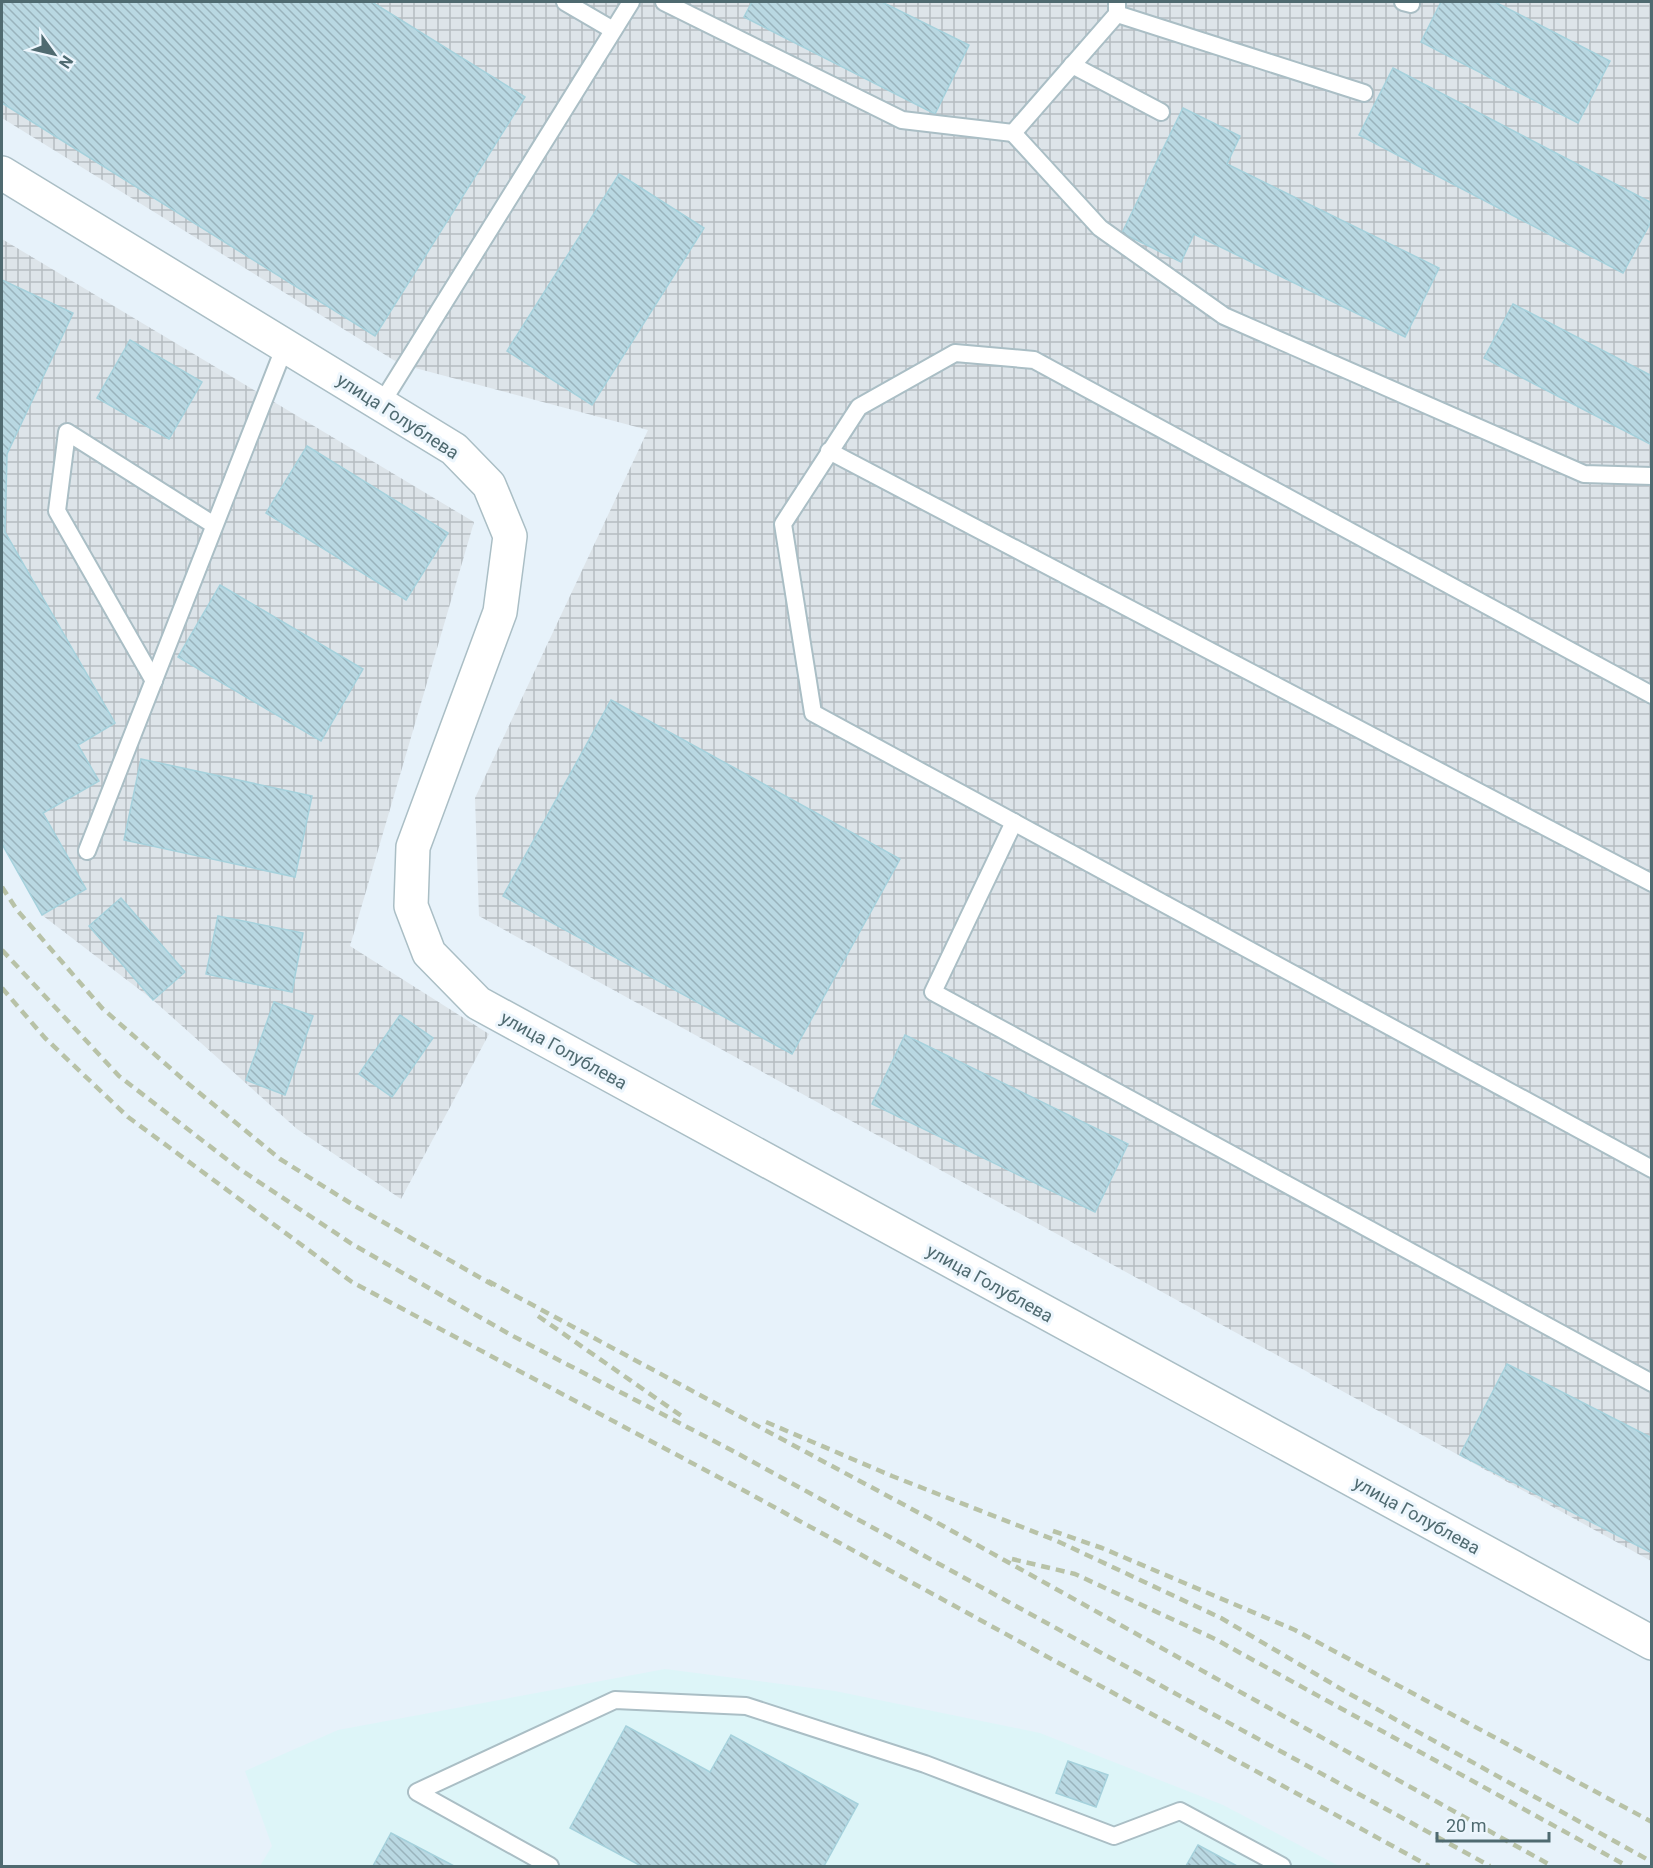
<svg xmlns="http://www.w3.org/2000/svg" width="1653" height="1868" font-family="Roboto,sans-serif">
<defs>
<pattern id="industrial-grid" width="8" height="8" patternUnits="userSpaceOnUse" patternTransform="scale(1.5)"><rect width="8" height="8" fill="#dde4e9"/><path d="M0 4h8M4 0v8" fill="none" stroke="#b6bdc1"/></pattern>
<pattern id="building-back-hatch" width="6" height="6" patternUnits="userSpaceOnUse" patternTransform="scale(1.5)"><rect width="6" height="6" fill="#b9d8e2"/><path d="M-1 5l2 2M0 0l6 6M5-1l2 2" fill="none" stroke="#99b3bc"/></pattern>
</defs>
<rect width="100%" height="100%" fill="#e7f2fa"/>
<polygon fill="#ddf5f8" points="665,1669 835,1691 1040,1733 1223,1805 1339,1866 260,1866 272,1846 245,1771 338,1730"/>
<g fill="url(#industrial-grid)">
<polygon points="2,2 1651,2 1651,1561 479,916 475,798 648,430 400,364 2,118"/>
<polygon points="2,239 474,522 350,946 489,1034 401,1199 297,1129 153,1000 42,915 2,844"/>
</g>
<g fill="url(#building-back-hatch)" stroke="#a5d1dc" stroke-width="1.5">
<polygon points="2,2 372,2 525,97 375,336 2,103"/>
<polygon points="752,2 882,2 969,45 935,114 744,17"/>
<polygon points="1441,2 1495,2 1610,61 1578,123 1421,42"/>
<polygon points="1393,68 1652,203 1652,220 1623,273 1359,135"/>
<polygon points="1183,108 1240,136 1227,164 1439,268 1405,337 1194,234 1181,262 1122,233"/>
<polygon points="619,174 704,228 592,405 507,351"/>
<polygon points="2,280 73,313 7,454 5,532 115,723 78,745 99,781 43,813 86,889 42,915 2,844"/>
<polygon points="1513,304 1652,376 1652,445 1484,358"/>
<polygon points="130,340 202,382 169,439 97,398"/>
<polygon points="307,446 448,533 406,600 266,513"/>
<polygon points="220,585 363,669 321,741 178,657"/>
<polygon points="611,700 900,859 792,1054 503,896"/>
<polygon points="141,759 312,796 295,877 124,840"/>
<polygon points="121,898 185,972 153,1000 89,926"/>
<polygon points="218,916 303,933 292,992 206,974"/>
<polygon points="274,1002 313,1016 285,1095 246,1080"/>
<polygon points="400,1015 433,1038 392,1097 359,1074"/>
<polygon points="905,1035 1128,1144 1095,1212 872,1104"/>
<polygon points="1507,1364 1652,1438 1652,1553 1460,1455"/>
<polygon points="626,1726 710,1772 731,1735 858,1804 824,1866 641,1866 570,1828"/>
<polygon points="1068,1761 1108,1775 1096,1807 1056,1793"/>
<polygon points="391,1833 454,1866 373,1866"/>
<polygon points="1198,1845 1237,1866 1186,1866"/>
</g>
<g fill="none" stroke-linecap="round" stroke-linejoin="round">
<g stroke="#aabec5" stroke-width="20">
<g id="lane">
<polyline points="565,2 613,30"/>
<polyline points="664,2 902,120 1013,133 1117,14 1117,2"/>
<polyline points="1403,2 1411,4"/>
<polyline points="1117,14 1364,93"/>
<polyline points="1072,65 1161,112"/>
<polyline points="1013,133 1100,228 1224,316 1584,474 1652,476"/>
<polyline points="381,404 631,2"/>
<polyline points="829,451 1652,883"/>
<polyline points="154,681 57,511 67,432 214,525"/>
<polyline points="1652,695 1034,360 955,353 859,407 783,524 813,713 1652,1169"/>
<polyline points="1014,822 933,992 1652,1383"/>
<polyline points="87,851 285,346"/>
<polyline points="550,1866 417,1792 615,1700 746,1706 925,1764 1114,1836 1180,1811 1282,1866"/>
</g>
</g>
<g stroke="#aabec5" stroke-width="36">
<polyline id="street" points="2,173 454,449 489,485 510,536 500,612 413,847 411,906 429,953 478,1003 1652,1643"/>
</g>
<use href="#lane" stroke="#fff" stroke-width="16"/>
<use href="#street" stroke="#fff" stroke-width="33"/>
<g stroke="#b8c2a7" stroke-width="4.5" stroke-dasharray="9 6" stroke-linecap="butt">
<polyline points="2,887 17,910 102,1008 185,1081 280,1159 355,1206 493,1285"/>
<polyline points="2,950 119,1076 238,1168 352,1244 511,1335 733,1451 1490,1866"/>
<polyline points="2,988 45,1038 128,1117 352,1282 754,1496 1429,1866"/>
<polyline points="488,1281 936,1522 1552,1866"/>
<polyline points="538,1316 683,1417"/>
<polyline points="766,1422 892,1476 1055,1540 1221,1618 1348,1693 1652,1862"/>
<polyline points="1053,1531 1102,1548 1295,1630 1652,1822"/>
<polyline points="1012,1559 1075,1574 1215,1639 1627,1866"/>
</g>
</g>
<g text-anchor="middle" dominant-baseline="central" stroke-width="6" stroke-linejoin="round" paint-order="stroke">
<g font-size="18" fill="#4f6a70" stroke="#edf6fd">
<text transform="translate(398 416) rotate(33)">улица Голублева</text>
<text transform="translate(564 1050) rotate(29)">улица Голублева</text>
<text transform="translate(990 1283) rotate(29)">улица Голублева</text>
<text transform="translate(1417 1515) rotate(29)">улица Голублева</text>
</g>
</g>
<rect width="1653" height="1868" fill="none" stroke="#4f6a70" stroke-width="6"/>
<g transform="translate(54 54) rotate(124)" stroke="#edf6fd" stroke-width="4.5" paint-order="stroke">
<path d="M0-4.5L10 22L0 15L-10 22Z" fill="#4f6a70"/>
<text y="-9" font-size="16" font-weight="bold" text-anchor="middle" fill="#4f6a70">N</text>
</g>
<path d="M1437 1832v9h112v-9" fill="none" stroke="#4f6a70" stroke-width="3"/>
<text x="1446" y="1832" font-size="18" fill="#4f6a70" stroke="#edf6fd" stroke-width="4.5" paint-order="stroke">20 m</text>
</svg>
